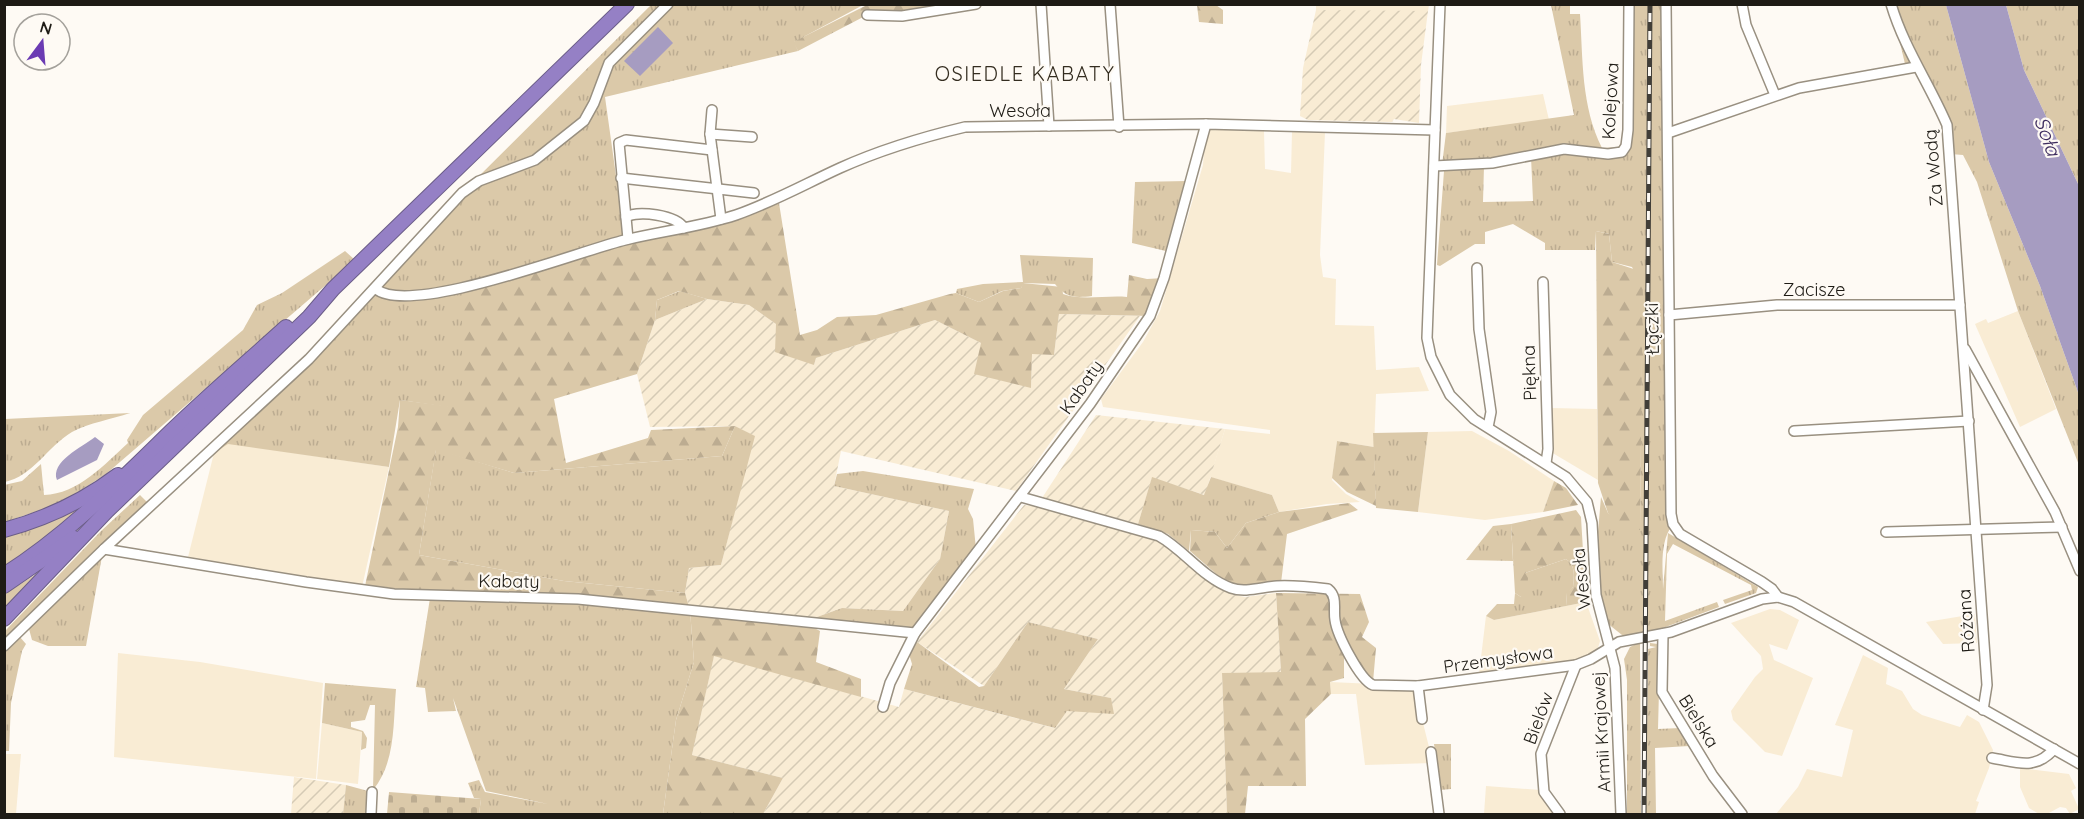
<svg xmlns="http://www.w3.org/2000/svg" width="2084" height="819" font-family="Quicksand,sans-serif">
<defs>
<pattern id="industrial-furrows" width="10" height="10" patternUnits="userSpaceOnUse" patternTransform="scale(1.5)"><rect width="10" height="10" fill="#f9ecd4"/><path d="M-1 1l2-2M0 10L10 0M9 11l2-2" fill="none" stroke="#d5cab5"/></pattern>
<pattern id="grass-tufts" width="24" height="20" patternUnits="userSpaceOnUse" patternTransform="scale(1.5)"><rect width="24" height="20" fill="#dbc9a9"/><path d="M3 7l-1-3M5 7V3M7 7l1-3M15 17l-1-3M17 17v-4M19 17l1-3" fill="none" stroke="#bcac91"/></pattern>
<pattern id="forest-firs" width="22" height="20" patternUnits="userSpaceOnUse" patternTransform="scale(1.5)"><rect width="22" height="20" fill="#dbc9a9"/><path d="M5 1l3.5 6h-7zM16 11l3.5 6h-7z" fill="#bcac91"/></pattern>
<pattern id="cemetery-stones" width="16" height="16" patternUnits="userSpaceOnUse" patternTransform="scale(1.5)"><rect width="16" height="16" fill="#dbc9a9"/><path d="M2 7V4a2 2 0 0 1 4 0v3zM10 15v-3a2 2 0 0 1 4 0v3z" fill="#bcac91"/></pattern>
</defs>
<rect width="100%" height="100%" fill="#fefaf4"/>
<g fill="#f9ecd4">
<polygon points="1316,5 1429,5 1428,11 1335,11 1316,10"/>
<polygon points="1543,94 1549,120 1446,133 1447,106"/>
<polygon points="1206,124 1264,131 1265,169 1291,173 1292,132 1325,132 1320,255 1323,277 1336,279 1335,325 1374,326 1376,370 1419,367 1429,391 1376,394 1374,447 1337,441 1332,480 1346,494 1360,502 1327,504 1279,512 1272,495 1210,477 1225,429 1270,434 1270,430 1103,407 1101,399 1143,342 1160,311 1203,165"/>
<polygon points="2018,311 2056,409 2020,427 1975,324 1986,319 1988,323"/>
<polygon points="1551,408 1597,409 1598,480 1551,452"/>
<polygon points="1472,431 1509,451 1554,481 1543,512 1485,520 1418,512 1428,432"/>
<polygon points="228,443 389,467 362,587 187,561 214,453"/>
<polygon points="1586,602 1600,641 1598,648 1590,655 1591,659 1479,674 1486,616 1494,620"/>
<polygon points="1770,609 1780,610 1799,620 1787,650 1769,644 1774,660 1813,678 1782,756 1765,752 1733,720 1731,711 1755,677 1763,669 1761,656 1731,623"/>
<polygon points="1975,614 1977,643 1943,644 1926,622"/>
<polygon points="118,653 200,662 323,683 316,779 114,757"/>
<polygon points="1863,655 1888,668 1886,684 1902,691 1913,709 1922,715 1960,727 1967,715 1979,722 1993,750 1989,768 1976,801 1979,802 1975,814 1776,814 1798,787 1807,769 1842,777 1853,730 1835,725"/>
<polygon points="1330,682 1418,686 1422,719 1433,763 1365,765 1356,694 1331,694"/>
<polygon points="322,723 362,732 358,784 317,779"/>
<polygon points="5,754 21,754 16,814 5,814"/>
<polygon points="2020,768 2069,774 2076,788 2071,791 2079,809 2070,814 2066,808 2060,807 2047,814 2039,814 2029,808 2020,787"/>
<polygon points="1486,786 1541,790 1560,814 1484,814"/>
</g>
<g fill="url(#industrial-furrows)">
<polygon points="1316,10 1428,11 1421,65 1419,123 1394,119 1392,122 1308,120 1300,116 1303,68"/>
<polygon points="707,299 749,305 776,324 814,365 816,358 935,320 981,343 1031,388 1032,353 1054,355 1059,314 1140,316 1016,491 841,451 834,486 949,511 940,559 903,611 842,608 803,622 690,610 685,593 689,568 721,565 754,436 735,426 650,427 637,374 655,320"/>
<polygon points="1096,415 1225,429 1205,495 1152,478 1138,524 1042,498"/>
<polygon points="1024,505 1043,507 1156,537 1231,594 1245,597 1276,593 1281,673 1222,673 1227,814 763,814 783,778 692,755 714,655 899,707 904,689 1054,728 1067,711 1111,698 1064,689 1098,639 1028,622 984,686 917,642"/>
<polygon points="294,777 346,785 343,814 291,814"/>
</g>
<g fill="url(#grass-tufts)">
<polygon points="651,5 863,5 794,42 798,51 605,97 625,240 462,409 400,400 389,467 228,444 214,453 309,359 462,193"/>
<path d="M1551,5H1570V14H1580C1583,59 1581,106 1602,148L1618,147L1624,139L1626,5H1666L1673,524C1659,542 1663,568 1663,589L1668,533L1758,587L1756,593L1725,604L1723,600L1752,590L1751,585L1673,544L1667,554L1665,621L1717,602L1719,607L1663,628V634L1627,639L1602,619L1598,532L1601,497L1608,513L1633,530L1640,529L1642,287L1632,267L1612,262L1609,234L1596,231L1595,250H1545V243L1513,224L1485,232V244H1475L1440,266L1437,265L1444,171L1484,166L1483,202L1533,201L1531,157L1442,165L1446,133L1574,115Z"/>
<polygon points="1891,5 1946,5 1989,162 2040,286 2079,395 2079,465 2018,311 1977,182 1963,155 1950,154 1947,125 1916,67 1905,64"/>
<polygon points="2006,5 2079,5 2079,186 2024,70"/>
<polygon points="1187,181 1170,252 1132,243 1135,182"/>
<path d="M345,251L355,260L106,474L61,503L5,522L4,485L22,481L41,464L44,495C78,494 105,464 128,443L127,440L143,415L243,330L257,305L282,293Z"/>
<path d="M1020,255L1093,258L1092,296C1075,298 1066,298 1055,284L1024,283L1021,288L1002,291L979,302L956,293L957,289L983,284L1023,282Z"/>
<polygon points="680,291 707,299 655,320 657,300"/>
<path d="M130,413C112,419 89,423 72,432C47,447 33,476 5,482V419Z"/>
<polygon points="735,426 755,436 721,565 689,568 685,593 564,581 419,555 436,449 514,473 722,456"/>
<polygon points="1428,432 1418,512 1376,508 1373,433"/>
<polygon points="863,471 974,489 968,509 973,519 976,549 915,633 803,622 842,608 903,611 940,559 949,511 834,486 837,474"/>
<polygon points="1152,477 1204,495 1211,477 1272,495 1279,512 1246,523 1227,548 1215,532 1191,530 1189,551 1168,534 1138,524"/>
<polygon points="97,494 67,523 5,568 4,534"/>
<polygon points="140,495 147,502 72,573 66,584 5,642 5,631 101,531"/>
<polygon points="1511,524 1513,561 1466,560 1493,526"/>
<polygon points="102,556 86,646 48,646 32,640 29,629"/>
<path d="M1566,559C1576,566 1574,576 1573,587L1567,593L1566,606L1494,620L1486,616L1497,604H1514L1515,593L1521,597L1525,573Z"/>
<polygon points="44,569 5,611 5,594"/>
<polygon points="430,598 542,598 690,610 694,662 676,720 663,814 479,814 481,799 474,798 468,783 479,780 485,792 548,804 486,791 453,698 456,711 428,712 425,688 416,687"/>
<polygon points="1028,622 1098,639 1064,689 1111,698 1114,714 1067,711 1055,728 904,689 912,664 909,654 917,642 979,687 984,686"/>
<polygon points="19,636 26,644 22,651 11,703 9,751 5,751 5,650"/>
<polygon points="1640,642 1641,814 1627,814 1627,680 1624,659 1630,647"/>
<polygon points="1650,643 1658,644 1660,651 1658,729 1680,728 1690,746 1655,748 1656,814 1646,814 1648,649 1656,647 1650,646"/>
<path d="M325,683L396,689C393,723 396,762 373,790L375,705H370L365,720L351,722V727L363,731L367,738L366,748L361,750L362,732L322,723Z"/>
<polygon points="1434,744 1451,744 1451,789 1440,790"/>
<polygon points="346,785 368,791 366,814 343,814"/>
</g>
<g fill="url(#forest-firs)">
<polygon points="867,5 976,5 867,15 798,51 793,42"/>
<polygon points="1197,5 1216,5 1223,10 1223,24 1199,22"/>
<path d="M779,203L800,335L817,330L837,317L876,315L950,294L956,293L979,302L1003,291L1021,288L1023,283L1062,287L1063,294C1082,301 1106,295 1127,297L1129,275L1147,279L1164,278L1150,316L1059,314L1054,355L1032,354L1031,388L974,374L981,343L935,320L816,358L814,365L775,352L776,324L749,305L707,299L679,291L657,300L655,320L637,374L554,399L566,463L648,438L651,430L735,426L722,456L514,473L436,450L419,555L564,581L685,593L690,610L803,622L820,631L816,662L861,679V697L714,656L692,755L783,778L763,814H663L676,720L694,662L690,610L396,592L365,586L398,427L400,400L462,408V287L625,240L701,225Z"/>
<polygon points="1596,231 1609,234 1612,262 1643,272 1640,530 1625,530 1608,513 1598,483"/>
<polygon points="1337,441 1374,447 1376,506 1347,492 1332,478"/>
<polygon points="1554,481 1566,488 1578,505 1543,512"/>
<polygon points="1349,503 1358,510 1287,534 1281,583 1239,587 1223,580 1190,551 1191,530 1215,532 1227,548 1246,523 1279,512"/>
<path d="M1576,510L1581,517L1586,602L1566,606L1567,592L1573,587C1574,576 1576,566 1566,559L1525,573L1528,578L1527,594L1521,597L1515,593L1511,524Z"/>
<path d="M1276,593L1360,594L1369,622L1362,637L1376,648L1373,682C1362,670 1357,658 1344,648L1341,650L1344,656V678L1330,682L1331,694L1305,719L1306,786H1248L1245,814H1227L1222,673L1281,672Z"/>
</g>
<polygon fill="url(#cemetery-stones)" points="389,792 481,799 479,814 387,814"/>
<g fill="#a69cc1">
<polygon points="1946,5 2006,5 2024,70 2079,186 2079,395 2040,286 1989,162"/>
<polygon points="658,27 673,43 640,76 624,61"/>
<path d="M95,437L104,444L97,460L57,480C50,462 82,447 95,437Z"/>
</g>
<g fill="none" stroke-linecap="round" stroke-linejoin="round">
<g stroke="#999081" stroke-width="12">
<g id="minor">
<polyline points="1041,4 1049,126"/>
<polyline points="1110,4 1119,127"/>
<polyline points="1440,4 1428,311 1427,338 1431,357 1450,395 1474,419 1566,477 1587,502 1592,523 1596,595 1615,668 1621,814"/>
<polyline points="1666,4 1671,514 1673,524 1680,534 1762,582 1772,589 1778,597"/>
<polyline points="1742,4 1746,25 1775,95"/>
<path d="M1891,4C1904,48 1929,83 1947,125L1987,685L1983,710"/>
<polyline points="867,15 902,16 976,4"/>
<polyline points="712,110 710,134 721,219"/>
<polyline points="1668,133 1799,88 1916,67"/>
<polyline points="710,134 752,137"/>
<polyline points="1434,166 1492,163 1564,149 1608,154 1622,152 1626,146 1628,130 1629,4"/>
<polyline points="621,178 754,193"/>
<path d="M626,217C638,210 676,215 684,228"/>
<polyline points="628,239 619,143 626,140 712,150"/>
<polyline points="1477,268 1479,329 1491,412 1488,427"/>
<polyline points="1543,282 1548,449 1546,463"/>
<path d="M376,289C411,317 579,251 625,240C662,231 700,227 736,215C773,202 805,184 840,168C880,150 923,137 965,127L1206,124L1435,130"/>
<polyline points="1669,315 1777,305 1960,305"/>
<polyline points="1965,349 2055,512 2080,571"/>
<polyline points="1794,431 1969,421"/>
<path d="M1021,497L1159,536C1184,550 1203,578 1231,588C1245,593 1262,587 1277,586C1294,585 1311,587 1328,589C1338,597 1333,609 1335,620C1337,635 1360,680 1373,685L1418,686L1576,665L1591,659L1619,642L1671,632L1762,599L1778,597L1794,602L2080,764"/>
<polyline points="1886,532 2062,527"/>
<polyline points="104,549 306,582 394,594 578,599 915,633"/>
<polyline points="1663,634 1662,692 1713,776 1742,814"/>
<polyline points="4,646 104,549 309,359 462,193 479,181 535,160 584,121 594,103 609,63 668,4"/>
<polyline points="1418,686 1422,719"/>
<polyline points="883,707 890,683 915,633 1090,404 1150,316 1164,278 1206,124"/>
<polyline points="1431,752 1439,814"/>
<path d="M1992,758C2017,762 2035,771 2054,749"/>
<polyline points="371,814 372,792"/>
<polyline points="1560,814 1544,792 1541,754 1576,665"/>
</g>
</g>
<g stroke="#6b5d87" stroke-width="16">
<g id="highway">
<path d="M4,530C45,519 85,500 118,475"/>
<path d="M4,575C62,538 109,492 158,444C199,403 243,366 286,327"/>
<polyline points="4,586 74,538"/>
<polyline points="4,619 107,511 309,317 333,289 627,4"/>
</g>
</g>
<use href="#minor" stroke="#fff" stroke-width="9"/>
<use href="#highway" stroke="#9580c5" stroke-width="14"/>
<g stroke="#413e38" stroke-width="5">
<polyline id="rail" points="1644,814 1650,4"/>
</g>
<use href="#rail" stroke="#fefaf4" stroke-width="3" stroke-dasharray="9" stroke-linecap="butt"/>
</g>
<g text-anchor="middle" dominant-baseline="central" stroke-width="4.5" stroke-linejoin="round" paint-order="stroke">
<g font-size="18" fill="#1e1b15" stroke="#fefaf4">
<text transform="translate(1610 101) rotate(-87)">Kolejowa</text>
<text x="1020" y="110">Wesoła</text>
<text transform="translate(1933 168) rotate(-95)">Za Wodą</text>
<text x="1814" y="289">Zacisze</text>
<text transform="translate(1652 329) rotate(-91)">Łączki</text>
<text transform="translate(1529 373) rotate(-92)">Piękna</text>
<text transform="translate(1081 387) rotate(-55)">Kabaty</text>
<text transform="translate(1581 579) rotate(-96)">Wesoła</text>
<text transform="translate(509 581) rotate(1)">Kabaty</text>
<text transform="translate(1966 621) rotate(-94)">Różana</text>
<text transform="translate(1498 659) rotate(-8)">Przemysłowa</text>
<text transform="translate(1538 718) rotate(-70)">Bielów</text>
<text transform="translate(1699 721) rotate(58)">Bielska</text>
<text transform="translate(1601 732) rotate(-93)">Armii Krajowej</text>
</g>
<g font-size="20" letter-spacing="1.5" fill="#342d20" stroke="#fefaf4">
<text x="1025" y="73">OSIEDLE KABATY</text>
</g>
<g font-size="20" font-style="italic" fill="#3e2d5f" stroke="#fefaf4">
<text transform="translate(2048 136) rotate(70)">Soła</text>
</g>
</g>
<rect width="2084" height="819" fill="none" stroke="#1e1b15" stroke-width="12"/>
<g transform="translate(42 42) rotate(16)"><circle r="28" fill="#fefaf4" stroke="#a4a19b" stroke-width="1.5"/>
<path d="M0-4.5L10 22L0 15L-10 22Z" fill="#6b3bb3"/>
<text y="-9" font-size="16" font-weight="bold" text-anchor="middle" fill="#1e1b15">N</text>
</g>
</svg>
